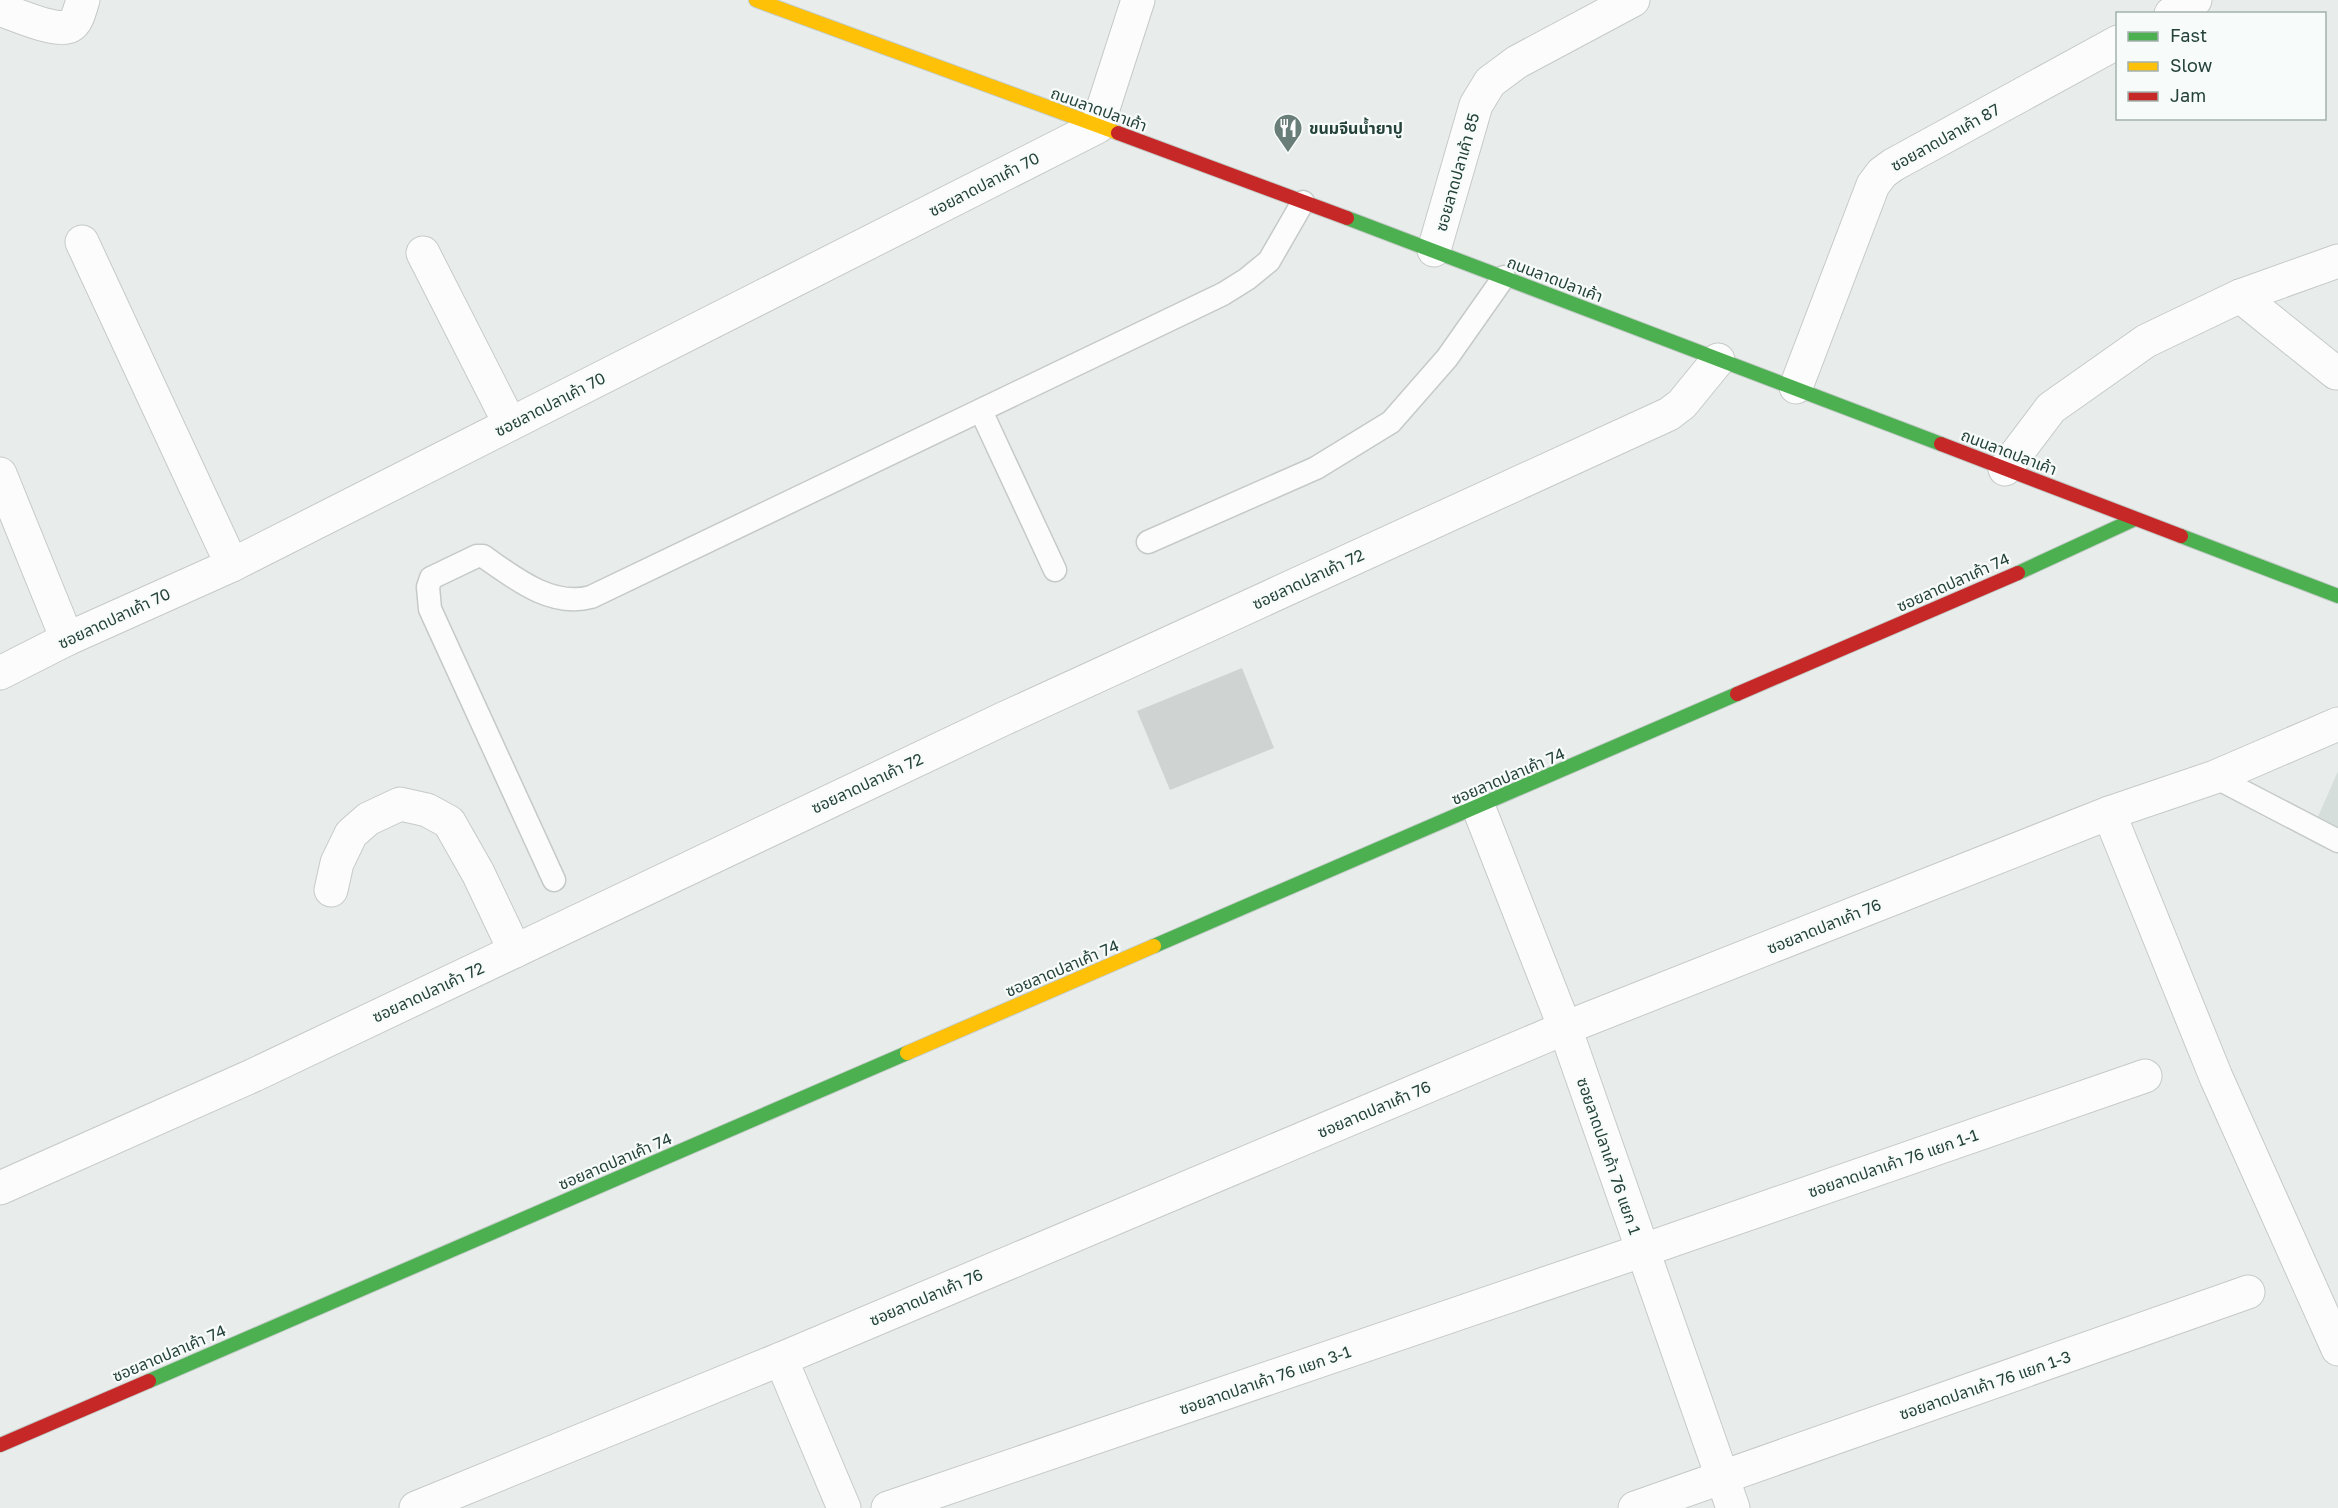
<svg xmlns="http://www.w3.org/2000/svg" width="2338" height="1508" font-family="'Golos Text','Noto Sans Thai',sans-serif">
<rect width="100%" height="100%" fill="#e8edeb"/>
<polygon fill="#d6dedb" points="2338,771 2338,841 2313,828"/>
<polygon fill="#cfd4d2" points="1242,668 1274,748 1170,790 1137,711"/>
<g fill="none" stroke-linecap="round" stroke-linejoin="round">
<g stroke="#c5cac8" stroke-width="25">
<g id="lane">
<polyline points="981,411 1055,570"/>
<polyline points="1148,542 1316,468 1391,422 1447,358 1504,277"/>
<polyline points="2215,777 2338,841"/>
<path d="M554,880L430,609L428,587L431,578L477,556H483C513,577 551,608 591,597L1223,294L1247,279L1269,261L1303,202"/>
</g>
</g>
<g stroke="#c5cac8" stroke-width="35">
<g id="street">
<path d="M0,9C14,14 57,33 70,26C78,22 80,8 83,0"/>
<polyline points="2171,14 2195,0"/>
<polyline points="82,242 232,565"/>
<polyline points="1434,250 1476,105 1490,82 1517,62 1633,0"/>
<polyline points="423,253 510,424"/>
<polyline points="2240,296 2336,373"/>
<polyline points="1796,387 1873,185 1882,173 1893,165 2118,42"/>
<polyline points="2005,469 2051,408 2146,341 2240,296 2338,261"/>
<polyline points="0,474 67,639"/>
<polyline points="0,673 67,639 232,565 1097,127 1138,0"/>
<polyline points="1478,806 1565,1028 1733,1508"/>
<polyline points="2109,813 2216,1077 2338,1349"/>
<polyline points="331,890 337,863 351,834 368,819 400,804 427,810 449,822 478,873 515,951"/>
<polyline points="0,1188 254,1075 1003,719 1669,414 1682,404 1718,360"/>
<polyline points="781,1359 844,1508"/>
<polyline points="416,1508 781,1359 1565,1028 2109,813 2215,777 2338,724"/>
<polyline points="888,1508 1641,1251 2145,1076"/>
<polyline points="1635,1508 2248,1292"/>
</g>
</g>
<g stroke="#c3cbc8" stroke-width="16">
<g id="fast">
<polyline points="1347,218 1941,444"/>
<polyline points="2181,536 2338,596"/>
<polyline points="2018,573 2135,519"/>
<polyline points="1154,946 1737,694"/>
<polyline points="149,1381 907,1053"/>
</g>
</g>
<g stroke="#c3cbc8" stroke-width="16">
<g id="slow">
<polyline points="756,0 1118,133"/>
<polyline points="907,1053 1154,946"/>
</g>
</g>
<g stroke="#c3cbc8" stroke-width="16">
<g id="jam">
<polyline points="1118,133 1347,218"/>
<polyline points="1941,444 2181,536"/>
<polyline points="1737,694 2018,573"/>
<polyline points="0,1445 149,1381"/>
</g>
</g>
<use href="#lane" stroke="#fcfcfc" stroke-width="22"/>
<use href="#street" stroke="#fcfcfc" stroke-width="33"/>
<use href="#fast" stroke="#4caf50" stroke-width="14"/>
<use href="#slow" stroke="#ffc107" stroke-width="14"/>
<use href="#jam" stroke="#c62828" stroke-width="14"/>
</g>
<defs>
<g id="restaurant-pin" transform="scale(1.5)"><path d="M0 17L-7.5 6A9.5 9.5 0 1 1 7.5 6Z" fill="#697e78" stroke="#f7fbf9"/><path d="M-5-6h1v4h1v-4h1v4h1v-4h1v5L-1.5 .5V6h-2V.5L-5-1ZM5-6V6H3V1.5H1.5Q1.5-4 5-6Z" fill="#fff"/></g>
</defs>
<g fill-rule="evenodd">
<use href="#restaurant-pin" x="1288" y="128"/>
</g>
<g text-anchor="middle" dominant-baseline="central" stroke-width="4.5" stroke-linejoin="round" paint-order="stroke">
<g font-size="16" fill="#24423a" stroke="#f7fbf9">
<text transform="translate(1099 109) rotate(20)">ถนนลาดปลาเค้า</text>
<text transform="translate(1945 137) rotate(-29)">ซอยลาดปลาเค้า 87</text>
<text transform="translate(1457 172) rotate(-74)">ซอยลาดปลาเค้า 85</text>
<text transform="translate(984 184) rotate(-27)">ซอยลาดปลาเค้า 70</text>
<text transform="translate(1555 279) rotate(21)">ถนนลาดปลาเค้า</text>
<text transform="translate(550 404) rotate(-27)">ซอยลาดปลาเค้า 70</text>
<text transform="translate(2009 452) rotate(21)">ถนนลาดปลาเค้า</text>
<text transform="translate(1308 579) rotate(-25)">ซอยลาดปลาเค้า 72</text>
<text transform="translate(1953 582) rotate(-24)">ซอยลาดปลาเค้า 74</text>
<text transform="translate(114 618) rotate(-25)">ซอยลาดปลาเค้า 70</text>
<text transform="translate(1508 776) rotate(-23)">ซอยลาดปลาเค้า 74</text>
<text transform="translate(867 783) rotate(-25)">ซอยลาดปลาเค้า 72</text>
<text transform="translate(1824 926) rotate(-22)">ซอยลาดปลาเค้า 76</text>
<text transform="translate(1062 968) rotate(-23)">ซอยลาดปลาเค้า 74</text>
<text transform="translate(428 992) rotate(-25)">ซอยลาดปลาเค้า 72</text>
<text transform="translate(1374 1109) rotate(-23)">ซอยลาดปลาเค้า 76</text>
<text transform="translate(1609 1156) rotate(71)">ซอยลาดปลาเค้า 76 แยก 1</text>
<text transform="translate(615 1161) rotate(-23)">ซอยลาดปลาเค้า 74</text>
<text transform="translate(1893 1163) rotate(-19)">ซอยลาดปลาเค้า 76 แยก 1-1</text>
<text transform="translate(926 1297) rotate(-23)">ซอยลาดปลาเค้า 76</text>
<text transform="translate(169 1353) rotate(-23)">ซอยลาดปลาเค้า 74</text>
<text transform="translate(1265 1380) rotate(-19)">ซอยลาดปลาเค้า 76 แยก 3-1</text>
<text transform="translate(1985 1385) rotate(-19)">ซอยลาดปลาเค้า 76 แยก 1-3</text>
</g>
<g font-size="16" font-weight="bold" fill="#24423a" stroke="#f7fbf9" text-anchor="start">
<text x="1309" y="128">ขนมจีนน้ำยาปู</text>
</g>
</g>
<rect x="2116" y="12" width="210" height="108" fill="#f7fbf9" stroke="#a3b1ad" stroke-width="1.5"/>
<rect x="2128" y="32" width="30" height="9" fill="#4caf50" stroke="#a3b1ad" stroke-width="1.5"/>
<text x="2170" y="42" font-size="18" fill="#24423a">Fast</text>
<rect x="2128" y="62" width="30" height="9" fill="#ffc107" stroke="#a3b1ad" stroke-width="1.5"/>
<text x="2170" y="72" font-size="18" fill="#24423a">Slow</text>
<rect x="2128" y="92" width="30" height="9" fill="#c62828" stroke="#a3b1ad" stroke-width="1.5"/>
<text x="2170" y="102" font-size="18" fill="#24423a">Jam</text>
</svg>
